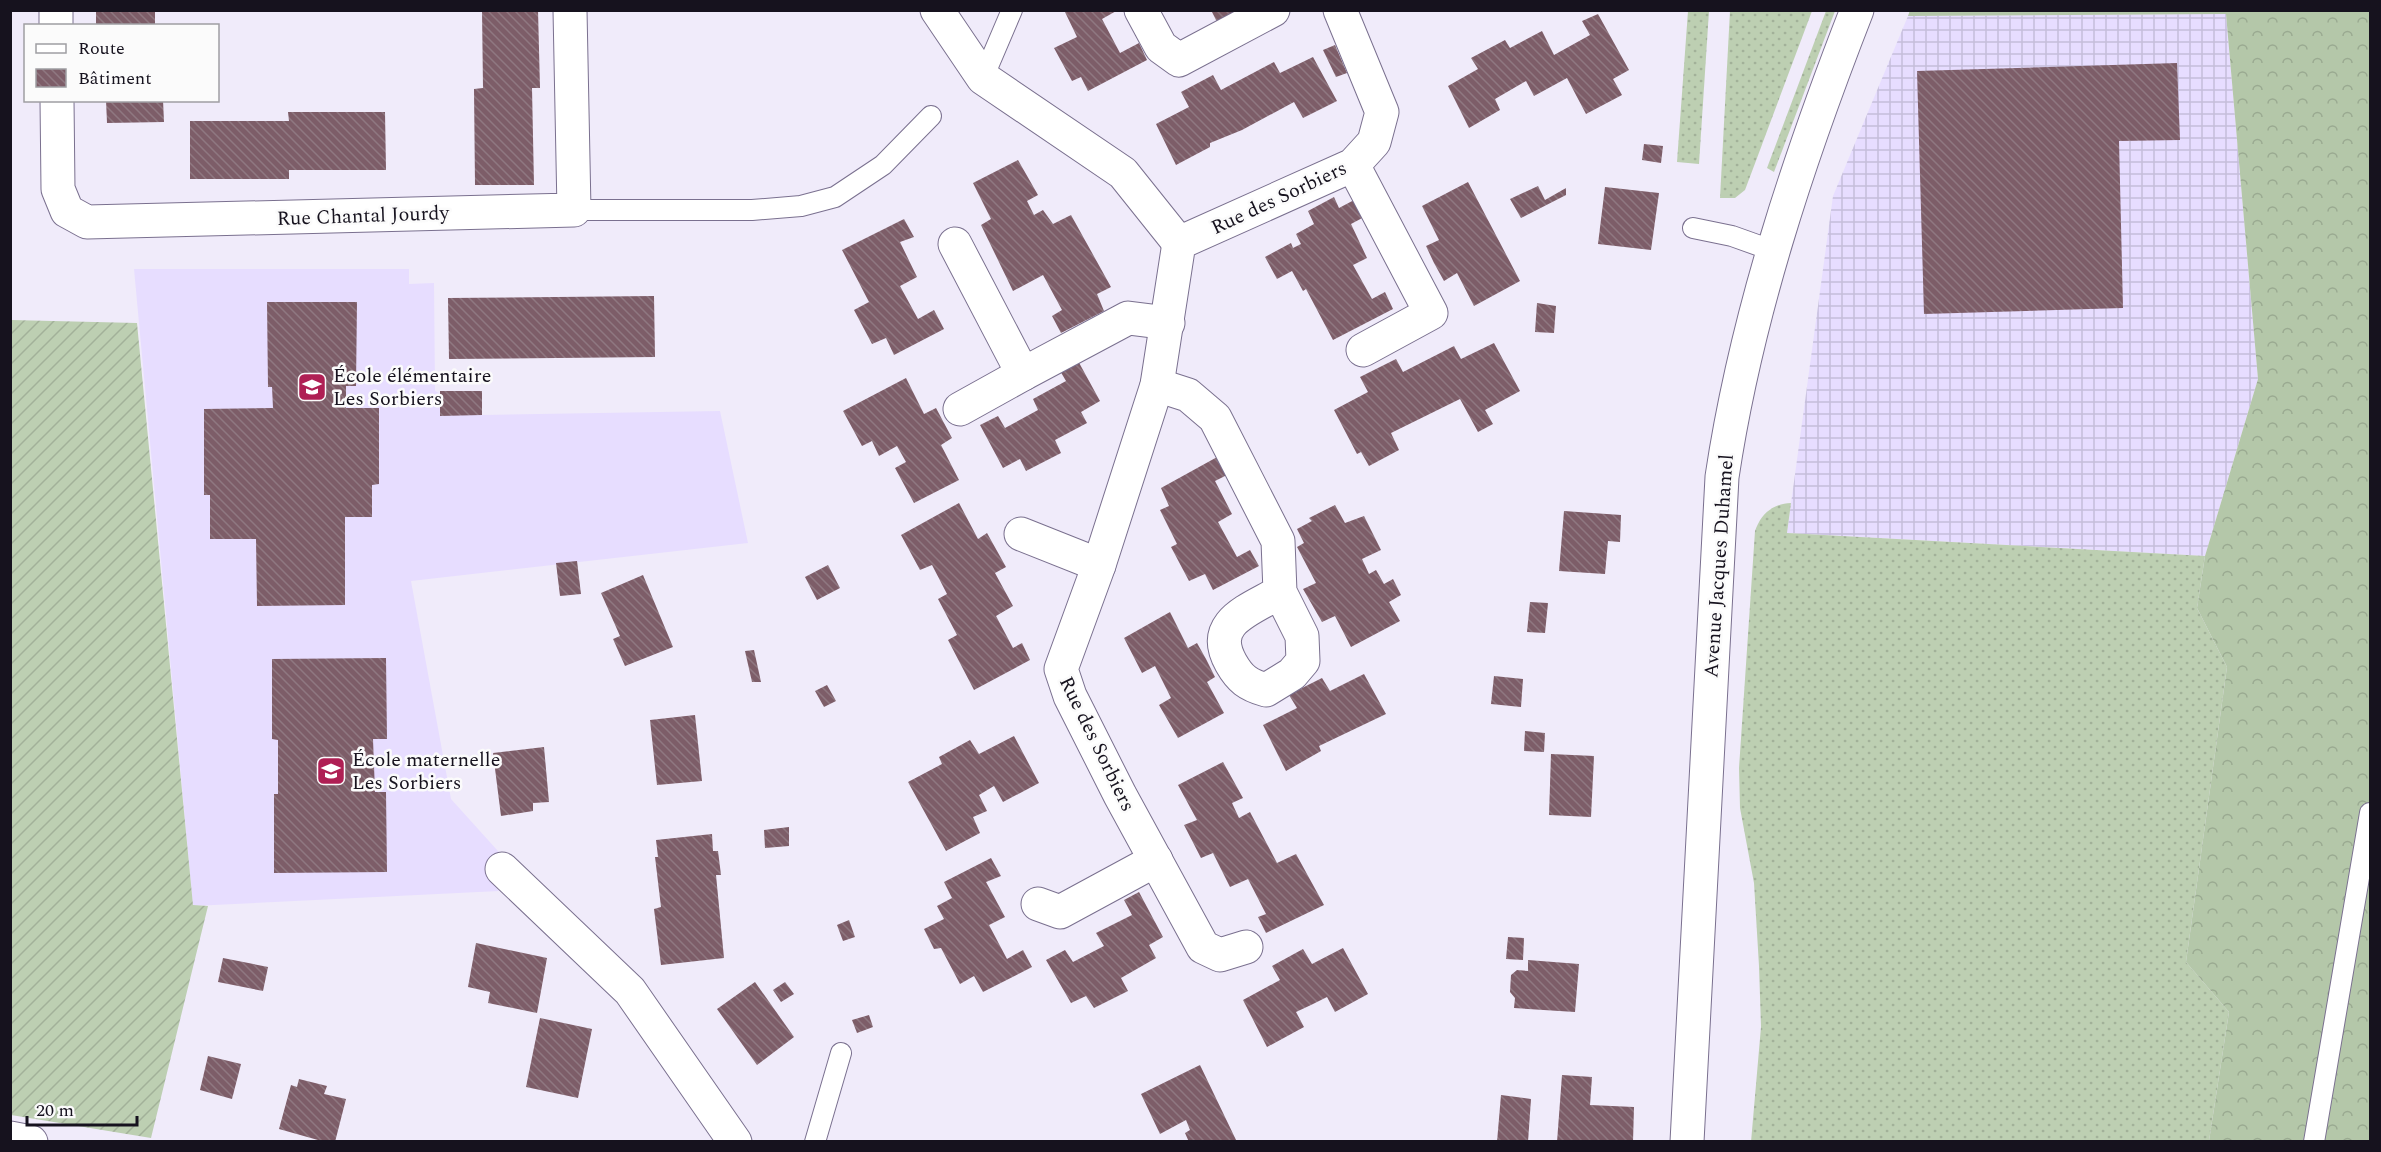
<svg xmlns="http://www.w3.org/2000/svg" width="2381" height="1152" font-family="Spectral,serif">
<defs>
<pattern id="industrial-grid" width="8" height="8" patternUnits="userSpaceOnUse" patternTransform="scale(1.5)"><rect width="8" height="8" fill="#e7ddff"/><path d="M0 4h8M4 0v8" fill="none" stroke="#c5bdda"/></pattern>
<pattern id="grass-dots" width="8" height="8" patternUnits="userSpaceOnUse" patternTransform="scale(1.5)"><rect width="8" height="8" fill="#bdcfb2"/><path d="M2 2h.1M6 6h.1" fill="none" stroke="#a2b199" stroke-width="1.8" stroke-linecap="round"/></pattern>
<pattern id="forest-crowns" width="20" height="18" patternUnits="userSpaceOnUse" patternTransform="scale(1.5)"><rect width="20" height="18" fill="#b4c7a9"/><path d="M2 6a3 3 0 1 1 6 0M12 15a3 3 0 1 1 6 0" fill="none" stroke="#9aaa91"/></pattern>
<pattern id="garden-furrows" width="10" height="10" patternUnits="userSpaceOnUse" patternTransform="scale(1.5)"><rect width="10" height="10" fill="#bdcfb2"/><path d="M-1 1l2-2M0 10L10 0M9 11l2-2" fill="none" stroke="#a2b199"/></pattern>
<pattern id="building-back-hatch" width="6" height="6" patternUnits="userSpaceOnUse" patternTransform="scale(1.5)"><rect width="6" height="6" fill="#7d5d68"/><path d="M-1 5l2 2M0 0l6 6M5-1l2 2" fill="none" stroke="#8f7881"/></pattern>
</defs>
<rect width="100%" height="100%" fill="#f0ebfa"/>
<polygon fill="#e7ddff" points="134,269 409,269 409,284 434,283 435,391 482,415 720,411 748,543 411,581 451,799 507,861 491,882 499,891 193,906"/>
<polygon fill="url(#industrial-grid)" points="2226,14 2258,379 2205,556 1787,533 1833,196 1908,16"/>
<g fill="url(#grass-dots)">
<polygon points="1688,11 1709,11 1699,164 1677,162"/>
<polygon points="1730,11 1812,11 1745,190 1735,198 1720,198"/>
<polygon points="1826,11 1835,11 1774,172 1767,168"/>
<path d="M1791,503L1787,533L2205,556L2197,608L2227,667L2186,962L2229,1012L2209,1141L1751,1142L1761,1027L1759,966L1754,883L1740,808L1739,768L1755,531C1761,514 1772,504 1791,503Z"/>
</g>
<polygon fill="url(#forest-crowns)" points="1910,10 2370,11 2370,1141 2209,1141 2229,1012 2186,962 2227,667 2197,608 2205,556 2258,379 2226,14 1908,16"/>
<polygon fill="url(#garden-furrows)" points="11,320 137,323 193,905 208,906 151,1138 11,1115"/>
<g fill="url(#building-back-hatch)">
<polygon points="96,10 155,10 155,26 96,24"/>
<polygon points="482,10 538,10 540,88 532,88 534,185 475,185 474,89 483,88"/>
<polygon points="1064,10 1118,10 1102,19 1120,53 1139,43 1147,60 1088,91 1081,77 1072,81 1054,48 1077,37"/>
<polygon points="1211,10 1238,10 1217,22"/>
<polygon points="1598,14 1629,70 1613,79 1622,95 1586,114 1567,78 1534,96 1526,81 1495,99 1500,110 1469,128 1448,86 1478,69 1471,58 1505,40 1510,48 1542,31 1554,55 1590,35 1582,21"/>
<polygon points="1335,45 1347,73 1336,77 1323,50"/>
<polygon points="1313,57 1337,101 1303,118 1294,102 1242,130 1210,143 1210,147 1176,165 1156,124 1189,107 1181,92 1213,75 1221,90 1274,62 1280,73"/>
<polygon points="2177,63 2180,140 2119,141 2123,308 1924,314 1917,71"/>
<polygon points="106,100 163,100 164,122 107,123"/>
<polygon points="288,112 385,112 386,170 289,170 289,179 190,179 190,121 289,121"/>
<polygon points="1644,144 1663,146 1661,163 1642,160"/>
<polygon points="1018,160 1038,195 1027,201 1034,215 1043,210 1053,224 1071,215 1111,287 1097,294 1104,311 1061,333 1052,316 1062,310 1043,275 1013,291 981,225 991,219 973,183"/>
<polygon points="1468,182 1520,281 1474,306 1457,273 1444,281 1434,263 1426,246 1439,240 1422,206"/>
<polygon points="1538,186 1545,200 1566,188 1566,195 1521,218 1510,199"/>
<polygon points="1605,187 1659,193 1651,250 1598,244"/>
<polygon points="1334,197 1339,208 1356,199 1366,216 1351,224 1367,258 1353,265 1372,299 1385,292 1393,309 1333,340 1306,289 1303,291 1292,271 1277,279 1265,257 1291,243 1293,248 1301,244 1296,234 1314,224 1308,211"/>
<polygon points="904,219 914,237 900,242 917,277 900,286 918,319 934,310 944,329 894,355 886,338 872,344 854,310 869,302 842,250"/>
<polygon points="654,296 655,357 449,359 448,298"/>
<polygon points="267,302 357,302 356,386 346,386 346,408 379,408 379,484 372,485 372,517 345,517 345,605 257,606 256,539 210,539 210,495 204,495 204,409 273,408 272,387 268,387"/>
<polygon points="1537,303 1556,306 1554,333 1535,332"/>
<polygon points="1494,343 1520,391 1485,410 1493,424 1478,432 1460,399 1391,433 1399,450 1369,466 1361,452 1357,454 1334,410 1368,392 1360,377 1396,359 1403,372 1454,346 1461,359"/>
<polygon points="1077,359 1100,401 1081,412 1087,423 1055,440 1061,453 1026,471 1020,459 1003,468 980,425 998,416 1005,428 1038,410 1033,399 1066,381 1059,369"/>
<polygon points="906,378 924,414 936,408 952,438 941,445 959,480 914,503 895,468 906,462 897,446 879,456 872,441 862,446 843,411"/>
<polygon points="440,391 482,391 482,415 440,416"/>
<polygon points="1219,456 1229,474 1215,481 1232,514 1218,522 1237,557 1250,550 1259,566 1213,590 1205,574 1189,581 1171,547 1177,544 1160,510 1169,506 1161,488"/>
<polygon points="959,503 978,539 987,533 1006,567 995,573 1013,606 996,616 1013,648 1022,643 1030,660 974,690 948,640 957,635 938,599 947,594 932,565 920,570 901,535"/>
<polygon points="1335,505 1345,523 1364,516 1381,550 1362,559 1369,574 1376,570 1384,584 1393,579 1401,595 1389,602 1400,621 1351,647 1335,616 1322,622 1303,589 1316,583 1297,547 1304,543 1297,529 1312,521 1309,518"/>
<polygon points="1564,511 1621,515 1620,542 1608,541 1605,574 1559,571"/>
<polygon points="577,561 581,594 560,596 556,563"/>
<polygon points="828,565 840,588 817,600 805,577"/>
<polygon points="643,575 673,647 625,666 613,639 620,636 601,593"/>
<polygon points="1530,602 1548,603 1545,633 1527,632"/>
<polygon points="1170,612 1188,648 1197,643 1206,659 1215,677 1207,682 1224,713 1178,738 1159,705 1171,698 1155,666 1142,673 1124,638"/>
<polygon points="754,650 761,682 752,682 745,651"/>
<polygon points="386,658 387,739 373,739 375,792 386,792 387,872 274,873 274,794 278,794 278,740 272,739 272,659"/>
<polygon points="1364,674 1386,714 1319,746 1321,751 1286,771 1263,725 1297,708 1289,695 1306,686 1322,678 1330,691"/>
<polygon points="1494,676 1523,679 1521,707 1491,704"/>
<polygon points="827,685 836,701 824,707 815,691"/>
<polygon points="695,715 702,781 657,785 650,720"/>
<polygon points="1525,731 1545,733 1544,752 1524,751"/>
<polygon points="1014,736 1039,783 1003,802 994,786 979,795 987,811 973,817 980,833 946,851 908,782 942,764 939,757 970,740 979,754"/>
<polygon points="544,747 549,802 533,803 533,811 501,816 493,753"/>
<polygon points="1551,754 1594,756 1591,817 1549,815"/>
<polygon points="1223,762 1243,798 1232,803 1239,818 1250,812 1277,863 1296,854 1324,905 1266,933 1258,917 1266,914 1248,879 1230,887 1213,853 1201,858 1184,825 1197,820 1178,785"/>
<polygon points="789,827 789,846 765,848 764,830"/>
<polygon points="712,834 713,851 718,851 721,875 716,875 724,958 661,965 654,909 661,907 655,857 658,857 656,840"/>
<polygon points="991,858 1001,876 986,882 1005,917 989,925 1007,959 1023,950 1032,967 983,992 974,976 960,984 941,948 934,949 924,929 944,919 937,906 952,898 944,882"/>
<polygon points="1139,892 1163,937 1149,945 1156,958 1121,978 1128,991 1094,1008 1086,996 1071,1003 1046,960 1065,950 1073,962 1104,946 1096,933 1132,915 1124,900"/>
<polygon points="849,920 855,937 843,941 837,925"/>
<polygon points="1508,937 1524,938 1523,960 1506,959"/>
<polygon points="476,943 547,958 537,1013 488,1003 490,992 468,987"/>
<polygon points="1343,948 1368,994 1335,1012 1327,997 1311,1005 1296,1012 1304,1027 1267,1047 1243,1000 1280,980 1272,966 1303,949 1312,964"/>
<polygon points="223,958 268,967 263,991 218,982"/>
<polygon points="1528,960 1579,964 1575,1012 1514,1008 1515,998 1510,992 1511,975 1517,970 1528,971"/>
<polygon points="755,982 794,1037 757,1065 717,1009"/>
<polygon points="785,982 794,994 781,1002 773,990"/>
<polygon points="869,1015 873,1027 857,1033 852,1020"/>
<polygon points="540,1018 592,1029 578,1098 526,1087"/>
<polygon points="208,1056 241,1064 232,1099 200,1090"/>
<polygon points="1200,1065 1237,1142 1189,1142 1185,1133 1190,1130 1186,1120 1160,1134 1141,1094"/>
<polygon points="1562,1075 1592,1077 1590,1105 1634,1107 1633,1142 1557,1142"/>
<polygon points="299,1079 327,1086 324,1094 346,1099 335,1142 325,1142 279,1129 291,1085 297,1087"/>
<polygon points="1501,1095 1531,1099 1528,1142 1497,1142"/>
</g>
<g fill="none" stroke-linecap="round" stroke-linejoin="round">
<g stroke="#7a708f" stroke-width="22">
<g id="lane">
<polyline points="983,78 1012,10"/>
<polyline points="574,210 752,210 801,206 835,197 883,165 931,116"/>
<polyline points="1693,228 1732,236 1774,251"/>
<polyline points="815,1142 841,1053"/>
<polyline points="2314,1142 2370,813"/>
</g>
</g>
<g stroke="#7a708f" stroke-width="35">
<g id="street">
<polyline points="56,10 56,26"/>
<polyline points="937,10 983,78 1123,173 1179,243"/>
<polyline points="1141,10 1161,47 1179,60 1273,10"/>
<polyline points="57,100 58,189 67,211 87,222 574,210 570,10"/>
<polyline points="1353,165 1431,313 1363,350"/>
<polyline points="955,244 1023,374 1128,318 1168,323"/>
<path d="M1157,385L1188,395L1215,418L1278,541L1280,592L1302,636L1303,661L1292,674L1266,690C1248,685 1240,679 1231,663C1208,622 1250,610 1280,592"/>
<polyline points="960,409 1023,374"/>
<polyline points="1021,534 1099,565"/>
<polyline points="502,869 630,991 735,1142"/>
<polyline points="1038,904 1060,912 1156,860"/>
<polyline points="1246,947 1220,955 1203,947 1120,795 1070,696 1061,669 1099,565 1157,385 1179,243 1353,165 1374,142 1382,112 1340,10"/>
<polyline points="10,1138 31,1142"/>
</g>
</g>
<g stroke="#7a708f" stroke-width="35">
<path id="secondary" d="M1687,1142L1722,477C1746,317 1798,161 1857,10"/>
</g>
<use href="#lane" stroke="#fff" stroke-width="20"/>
<use href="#street" stroke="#fff" stroke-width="33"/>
<use href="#secondary" stroke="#fff" stroke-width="33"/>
</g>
<defs>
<g id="school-square" transform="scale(1.5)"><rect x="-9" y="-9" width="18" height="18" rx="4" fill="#af1f54" stroke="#fbfbfb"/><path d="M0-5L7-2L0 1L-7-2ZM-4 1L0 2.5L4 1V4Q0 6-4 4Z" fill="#fff"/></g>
</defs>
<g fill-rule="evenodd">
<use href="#school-square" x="312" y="387"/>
<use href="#school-square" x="331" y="771"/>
</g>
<g text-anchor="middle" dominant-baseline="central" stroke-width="5" stroke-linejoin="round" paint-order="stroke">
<g font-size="20" fill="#16121e" stroke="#fbfbfb">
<text transform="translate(1279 198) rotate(-25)">Rue des Sorbiers</text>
<text transform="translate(363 216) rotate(-2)">Rue Chantal Jourdy</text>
<text transform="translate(1719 566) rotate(-86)">Avenue Jacques Duhamel</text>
<text transform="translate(1097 744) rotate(64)">Rue des Sorbiers</text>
</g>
<g font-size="20" fill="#16121e" stroke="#fbfbfb" text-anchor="start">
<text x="333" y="376">École élémentaire<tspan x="333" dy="23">Les Sorbiers</tspan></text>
<text x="352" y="760">École maternelle<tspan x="352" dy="23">Les Sorbiers</tspan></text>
</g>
</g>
<rect width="2381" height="1152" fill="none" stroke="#16121e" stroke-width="24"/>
<rect x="24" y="24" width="195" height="78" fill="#fbfbfb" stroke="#9f9ea3" stroke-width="1.5"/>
<rect x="36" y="44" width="30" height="9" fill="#ffffff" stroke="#9f9ea3" stroke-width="1.5"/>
<text x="78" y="54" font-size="18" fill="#16121e">Route</text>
<rect x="36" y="69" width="30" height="18" fill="url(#building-back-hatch)" stroke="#9f9ea3" stroke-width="1.5"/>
<text x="78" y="84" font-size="18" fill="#16121e">Bâtiment</text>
<path d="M27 1116v9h110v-9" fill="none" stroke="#16121e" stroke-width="3"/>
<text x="36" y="1116" font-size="18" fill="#16121e" stroke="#fbfbfb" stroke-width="4.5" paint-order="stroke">20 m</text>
</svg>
